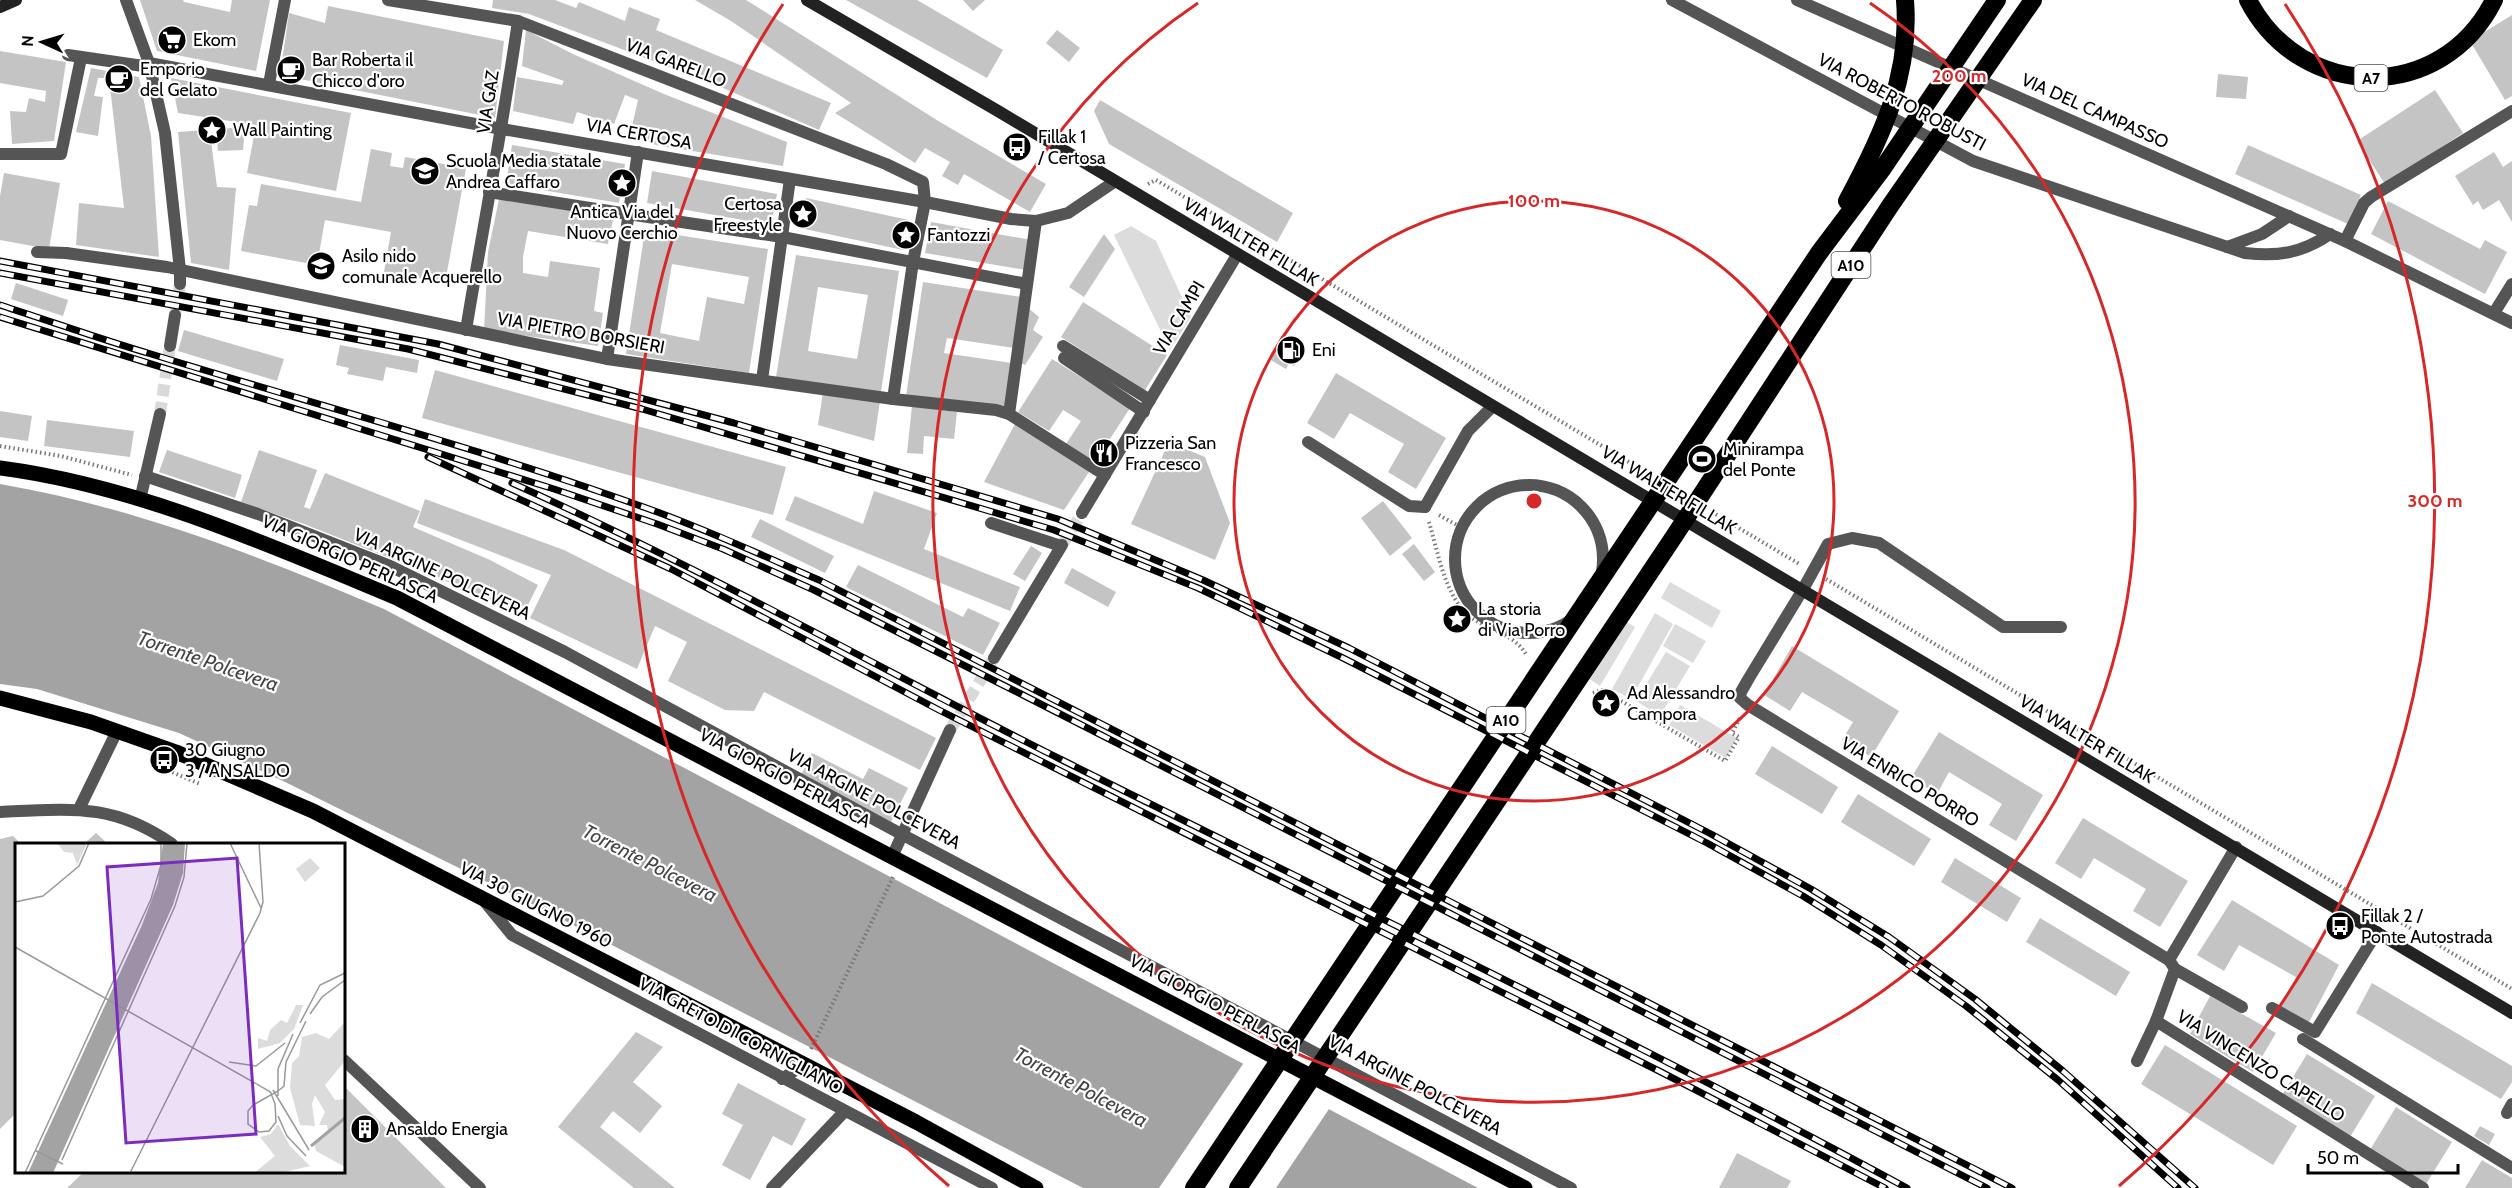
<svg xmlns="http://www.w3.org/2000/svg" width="2512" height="1188" font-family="Cabin,sans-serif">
<rect width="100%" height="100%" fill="#fff"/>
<g fill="#dcdcdc">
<polygon points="1131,226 1156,241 1191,317 1170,350 1114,235"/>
<polygon points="1670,582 1721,611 1712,628 1661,598"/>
<polygon points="1612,613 1635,627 1600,686 1577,671"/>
<polygon points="1655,613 1673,624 1631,699 1612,689"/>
<polygon points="1675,624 1706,641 1693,663 1663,646"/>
<polygon points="1666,652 1690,666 1660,716 1636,701"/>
<polygon points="1680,705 1737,738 1726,758 1669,725"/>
</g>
<path fill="#a3a3a3" d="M0,484C134,507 259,556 384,609L1478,1188H1083L542,909L281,780L179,733L37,689L0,684Z"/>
<polygon fill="#fff" points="1245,1061 1331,1106 1276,1188 1159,1188"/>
<g fill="#c4c4c4" fill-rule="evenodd">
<polygon points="140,0 183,0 184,2 230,12 232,0 270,0 256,71 157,51"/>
<polygon points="493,0 555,0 576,8 579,2 625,21 629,7 660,19 656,30 831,103 819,130 714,84 529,14 492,8"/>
<polygon points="695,0 746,0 940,122 1046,184 1030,212 964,174 958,185 942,176 950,162 925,148 915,163 835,113 851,103 731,21"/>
<polygon points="846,0 917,0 1003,50 987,78"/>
<polygon points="963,0 985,0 973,11"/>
<polygon points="328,6 504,41 495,118 280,75 289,13 325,23"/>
<polygon points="2512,15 2512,96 2505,100 2470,41"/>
<polygon points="526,30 575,55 664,94 787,142 783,166 656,145 630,135 638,100 625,95 614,124 577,112 573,124 513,111 517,77 562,85 564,81 522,66"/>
<polygon points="1057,30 1080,48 1069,62 1046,43"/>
<polygon points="0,51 66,62 54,141 12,144 10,111 26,112 29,98 45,102 46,91 0,83"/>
<polygon points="91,68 139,77 151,136 159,257 76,245 79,203 124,208 109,78 98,78 94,96 103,97 98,136 76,132"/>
<polygon points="2218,74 2248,77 2246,99 2216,97"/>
<polygon points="171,78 351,113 336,191 247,173 256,125 178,113"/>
<polygon points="2435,90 2463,133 2385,184 2357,141"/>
<polygon points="1100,100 1293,213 1277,242 1109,144 1094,111"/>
<polygon points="245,127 243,150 218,151 217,140 211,141 217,187 236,188 229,270 191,263 178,132"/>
<polygon points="512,145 625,164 619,203 506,184"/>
<polygon points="2248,145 2361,195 2348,224 2235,174"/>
<polygon points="371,149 392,153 390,166 403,168 405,157 466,168 445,283 384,272 391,232 325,220 317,265 241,251 249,205 257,206 261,184 361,202"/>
<polygon points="2494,152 2503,167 2512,161 2512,222 2499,200 2483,210 2478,201 2473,205 2455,176"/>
<polygon points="652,171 777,194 771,225 647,203"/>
<polygon points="4,173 60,183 49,249 0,240 0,196"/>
<polygon points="806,198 909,220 903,250 800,228"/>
<polygon points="499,199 614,215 608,244 528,231 523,257 523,273 548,277 550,261 600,268 594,311 603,313 598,346 484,330 488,252"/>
<polygon points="2388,201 2480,249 2485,240 2507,252 2485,294 2371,234"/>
<polygon points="931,222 1031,240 1026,270 925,253"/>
<path d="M645,230L768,249L749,373L626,354ZM672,264L749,277L744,304L707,297L699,341L660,333Z"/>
<polygon points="1104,234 1115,249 1084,297 1069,287"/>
<path d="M796,255L899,271L881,392L776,377ZM818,287L868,295L857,359L808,351Z"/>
<polygon points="923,282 1022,297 1014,348 947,338 944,353 1012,363 1005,411 906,396"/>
<polygon points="16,283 68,300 63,316 11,299"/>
<polygon points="1083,302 1167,355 1145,390 1061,337"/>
<polygon points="1027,307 1039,317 1033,330 1043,337 1025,365 1021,363"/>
<polygon points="184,330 284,359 277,381 178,351"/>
<polygon points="1287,338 1304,348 1294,366 1289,363 1286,369 1269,359 1274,349 1279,352"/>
<polygon points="340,345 419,360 417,373 386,367 383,381 347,374 349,368 336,365"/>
<polygon points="1052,359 1130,408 1095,462 1066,444 1081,421 1063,410 1049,431 1018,412"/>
<polygon points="435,370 786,467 773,515 422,418"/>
<polygon points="1336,373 1446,438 1416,489 1388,472 1404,444 1350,413 1334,439 1307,423"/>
<polygon points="823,392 880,401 874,441 818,425"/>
<polygon points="912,406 957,412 954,439 924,436 923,454 907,453"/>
<polygon points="0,411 32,416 28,441 0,437"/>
<polygon points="47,420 134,431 130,457 44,446"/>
<polygon points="1016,422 1091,469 1064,510 984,482"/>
<polygon points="1169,442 1205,457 1230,523 1215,560 1131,524"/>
<polygon points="167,450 242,475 235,498 159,472"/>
<polygon points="259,450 317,470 304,507 310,509 325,473 420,511 413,527 490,560 538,585 522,617 440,578 304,524 241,502"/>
<polygon points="874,491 937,513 924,549 1020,587 1010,611 785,520 795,496 863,524"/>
<polygon points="425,499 564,550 936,738 920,770 764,692 754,711 725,710 668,681 687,642 655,626 637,669 530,618 551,575 417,523"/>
<polygon points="1383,501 1412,538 1390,556 1361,518"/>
<polygon points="760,519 834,556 825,573 751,537"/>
<polygon points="1414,544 1435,572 1424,581 1402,554"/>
<polygon points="1031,546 1042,553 1025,581 1013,574"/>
<polygon points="858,565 963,617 968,608 1000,623 983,655 846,587"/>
<polygon points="1072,568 1116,592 1108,607 1064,583"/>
<polygon points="1792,646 1899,711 1871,757 1842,740 1853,722 1802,692 1790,711 1764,695"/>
<polygon points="1939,732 2043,795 2016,841 1989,825 2002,804 1949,772 1937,794 1911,778"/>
<polygon points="1772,746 1838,787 1822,814 1755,774"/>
<polygon points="812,753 863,779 869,768 908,788 891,822 801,775"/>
<polygon points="1858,794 1931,839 1914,866 1841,822"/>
<polygon points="2083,818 2188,881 2160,927 2133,911 2146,889 2094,858 2081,879 2055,863"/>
<polygon points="96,833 108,844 84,844"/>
<polygon points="13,836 21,844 16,844 16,1113 0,1129 0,839"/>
<polygon points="1955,858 2021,898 2007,922 1941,882"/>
<polygon points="2232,900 2339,965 2309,1022 2281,1007 2296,977 2239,945 2224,971 2197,955"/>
<polygon points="2040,918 2130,972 2116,996 2026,942"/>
<polygon points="2372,983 2512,1066 2512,1082 2501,1099 2356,1013"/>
<polygon points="2210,996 2276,1033 2253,1072 2190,1034"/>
<polygon points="636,1032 663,1047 633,1082 662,1106 640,1133 613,1111 600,1127 675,1188 634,1188 558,1127"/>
<polygon points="2165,1045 2297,1126 2273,1165 2141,1084"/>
<polygon points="2307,1054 2375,1096 2350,1137 2282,1095"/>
<polygon points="738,1083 806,1119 792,1146 773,1136 750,1180 722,1165 743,1125 722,1114"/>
<polygon points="344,1086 446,1188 67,1188 84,1172 344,1172"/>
<polygon points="2396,1107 2452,1142 2426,1184 2370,1150"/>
<polygon points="2480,1126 2495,1134 2489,1145 2474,1136"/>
<polygon points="1737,1153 1791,1181 1787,1188 1719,1188"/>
<polygon points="2482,1160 2512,1178 2512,1188 2465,1188"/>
</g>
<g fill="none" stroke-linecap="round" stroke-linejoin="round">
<g stroke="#d9d9d9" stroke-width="12" stroke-dasharray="12 6" stroke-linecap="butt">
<polyline points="175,315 180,284"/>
<polyline points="160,414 170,346"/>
<polyline points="1062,545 1082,513"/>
<polyline points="950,730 994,658"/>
</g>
<g stroke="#777" stroke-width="4" stroke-dasharray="1.5 3" stroke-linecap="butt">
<polyline points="1148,184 1156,180 1649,474"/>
<polyline points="0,446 61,456 132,475"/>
<polyline points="1712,512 1801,565"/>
<polyline points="1439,515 1462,528"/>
<path d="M1429,522C1438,552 1444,593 1468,615C1487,631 1514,632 1527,656"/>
<polyline points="1826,579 2512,989"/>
<polyline points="1593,693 1602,690 1725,761 1739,737 1732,733 1740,718"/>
<polyline points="160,767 200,784"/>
<polyline points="811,1049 893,877"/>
</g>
<g stroke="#555" stroke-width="12">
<polyline points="489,192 628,214"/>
<polyline points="37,252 66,253"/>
<polyline points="1063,346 1150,400"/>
<polyline points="1064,358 1144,412"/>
<polyline points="1308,442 1409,506 1425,507"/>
<polyline points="991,523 1061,546"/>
<polyline points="1802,591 1828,544 1852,538 1879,543 2003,627 2061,627"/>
<polyline points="79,809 117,731"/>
<path d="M0,812C69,809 112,802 172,844"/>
<polyline points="903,835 1571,1188"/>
<polyline points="485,902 512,935 992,1188"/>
<polyline points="2175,969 2242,1007"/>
<polyline points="2272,1008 2315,1032 2377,932"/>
<polyline points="344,1060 480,1188"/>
<polyline points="2507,1113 2512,1104"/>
<polyline points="772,1188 844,1112"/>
</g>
<g stroke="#555" stroke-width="12">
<polyline points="126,0 149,63 165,133 180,270 180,284"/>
<polyline points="388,0 518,21 886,164 923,182 925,202 913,262 893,399"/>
<path d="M1672,0L1973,161L2245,253C2278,257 2302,253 2330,234"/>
<polyline points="1797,0 2345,241 2512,323"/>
<polyline points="68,55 150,67"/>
<polyline points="149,63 502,129 925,202 1011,219 1036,221 1068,213 1114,182"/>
<polyline points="269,84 285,0"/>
<polyline points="0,154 61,154 81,58"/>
<polyline points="628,214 782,237 1027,284"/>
<polyline points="2345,241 2364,203 2371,197 2512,111"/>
<polyline points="2227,247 2262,234 2289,216"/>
<polyline points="66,253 167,267 607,359 893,399 996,410 1009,414 1105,475"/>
<polyline points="2494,313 2512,284"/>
<path d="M466,330C483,227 503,125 518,21"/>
<polyline points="170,346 175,315"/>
<polyline points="607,359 638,152"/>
<polyline points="762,380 790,179"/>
<polyline points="1009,414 1036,221"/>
<polyline points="145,476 258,514 388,565 565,652 903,835"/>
<circle cx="1529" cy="559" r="74"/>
<polyline points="140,500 160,414"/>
<polyline points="1425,507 1468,431 1492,407"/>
<polyline points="1082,513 1237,255"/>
<polyline points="1802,591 1749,678 1741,692 1740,698 1748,705 2169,960 2175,969 2156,1021 2137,1061"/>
<polyline points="994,658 1062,545"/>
<polyline points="892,857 950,730"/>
<polyline points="2169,960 2236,847"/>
<polyline points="2156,1021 2423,1188"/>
<polyline points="2303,1039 2512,1168"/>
<polyline points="782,1079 803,1065"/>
</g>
<g stroke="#222" stroke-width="12">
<polyline points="807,0 998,111 2512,1013"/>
<polyline points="0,7 16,0"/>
</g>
<g stroke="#000" stroke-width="15">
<path d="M0,468C138,486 269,545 397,598L1525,1188"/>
<polyline points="0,698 91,722 176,752 313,811 916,1122 1036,1188"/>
</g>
<g stroke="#000" stroke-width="18">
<path d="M2248,0C2301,102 2442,104 2494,0"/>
<path d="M1847,201C1882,136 1911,76 1905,0"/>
<polyline points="1194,1188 1819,253 1883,168 1997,0"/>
<polyline points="1238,1188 1675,535 1890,206 2033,0"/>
</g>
<g stroke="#000" stroke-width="7">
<g id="rail">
<polyline points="0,261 438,344 734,423 1058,519 1203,580 1349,648 1711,834 1811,889 1889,937 1975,999 2063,1071 2195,1188"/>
<polyline points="0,273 408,349 642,409 1054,530 1198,588 1343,658 1707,843 1803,896 1881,945 1966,1006 2058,1080 2178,1188"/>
<path d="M0,305C50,321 100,339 151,354C321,406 493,452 660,513C714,533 766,557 819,580L2012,1188"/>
<polyline points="0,317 554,489 657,524 723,549 814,590 1021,694 1987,1188"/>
<polyline points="428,457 671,569 939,710 1661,1072 1885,1188"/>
<path d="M512,483C699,567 877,667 1060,759C1343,900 1629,1038 1907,1188"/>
</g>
</g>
<use href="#rail" stroke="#fff" stroke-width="4.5" stroke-dasharray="14" stroke-linecap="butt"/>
</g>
<g fill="none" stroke="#d62828" stroke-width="3">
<circle cx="1534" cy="501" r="300"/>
<path d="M1870 3A601 601 0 1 1 1198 3"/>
<path d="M949 1186A901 901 0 0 1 783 4M2285 4A901 901 0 0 1 2119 1186"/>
</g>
<defs>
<g id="supermarket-disc" transform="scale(1.5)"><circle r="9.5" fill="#000" stroke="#fff"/><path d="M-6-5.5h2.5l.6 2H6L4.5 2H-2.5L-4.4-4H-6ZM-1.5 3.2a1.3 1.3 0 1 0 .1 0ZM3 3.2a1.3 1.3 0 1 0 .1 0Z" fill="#fff"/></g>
<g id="cafe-disc" transform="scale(1.5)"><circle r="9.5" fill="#000" stroke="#fff"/><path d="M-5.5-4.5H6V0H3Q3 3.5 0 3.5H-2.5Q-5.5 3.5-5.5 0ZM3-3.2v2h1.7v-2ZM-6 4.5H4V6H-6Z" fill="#fff"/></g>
<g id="sight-disc" transform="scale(1.5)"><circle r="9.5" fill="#000" stroke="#fff"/><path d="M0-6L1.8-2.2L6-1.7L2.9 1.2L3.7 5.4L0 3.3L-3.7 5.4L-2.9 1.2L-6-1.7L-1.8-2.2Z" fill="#fff"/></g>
<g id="bus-disc" transform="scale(1.5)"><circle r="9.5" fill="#000" stroke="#fff"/><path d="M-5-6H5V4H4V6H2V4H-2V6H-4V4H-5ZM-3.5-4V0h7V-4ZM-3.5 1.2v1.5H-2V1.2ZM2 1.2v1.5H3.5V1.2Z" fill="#fff"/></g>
<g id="school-disc" transform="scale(1.5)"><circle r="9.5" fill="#000" stroke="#fff"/><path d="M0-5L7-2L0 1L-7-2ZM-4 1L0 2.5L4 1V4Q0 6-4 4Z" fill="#fff"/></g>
<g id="fuel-disc" transform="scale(1.5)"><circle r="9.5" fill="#000" stroke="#fff"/><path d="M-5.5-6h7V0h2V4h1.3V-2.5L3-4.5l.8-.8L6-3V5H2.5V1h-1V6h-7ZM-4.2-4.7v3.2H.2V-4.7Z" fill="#fff"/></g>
<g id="restaurant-disc" transform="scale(1.5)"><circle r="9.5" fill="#000" stroke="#fff"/><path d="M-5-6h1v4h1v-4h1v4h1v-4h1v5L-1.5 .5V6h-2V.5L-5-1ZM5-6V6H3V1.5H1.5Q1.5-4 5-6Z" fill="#fff"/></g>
<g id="stadium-disc" transform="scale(1.5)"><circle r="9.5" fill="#000" stroke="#fff"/><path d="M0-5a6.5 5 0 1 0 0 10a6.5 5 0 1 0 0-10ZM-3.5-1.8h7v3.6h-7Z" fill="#fff"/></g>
<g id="building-disc" transform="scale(1.5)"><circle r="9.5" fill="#000" stroke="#fff"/><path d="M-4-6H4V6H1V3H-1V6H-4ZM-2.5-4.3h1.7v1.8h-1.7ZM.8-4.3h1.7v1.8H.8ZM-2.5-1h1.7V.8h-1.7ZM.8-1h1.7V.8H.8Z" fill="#fff"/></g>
</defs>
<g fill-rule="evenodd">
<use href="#supermarket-disc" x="172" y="40"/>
<use href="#cafe-disc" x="291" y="70"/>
<use href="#cafe-disc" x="119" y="79"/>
<use href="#sight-disc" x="212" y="130"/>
<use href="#bus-disc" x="1017" y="147"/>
<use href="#school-disc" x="425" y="171"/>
<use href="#sight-disc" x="622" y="183"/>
<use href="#sight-disc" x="803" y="214"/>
<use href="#sight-disc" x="906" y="235"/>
<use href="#school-disc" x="321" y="266"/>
<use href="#fuel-disc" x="1291" y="350"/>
<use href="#restaurant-disc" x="1104" y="453"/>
<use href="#stadium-disc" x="1702" y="459"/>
<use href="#sight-disc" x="1457" y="619"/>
<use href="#sight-disc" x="1606" y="703"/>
<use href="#bus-disc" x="164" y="760"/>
<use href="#bus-disc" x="2340" y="926"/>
<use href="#building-disc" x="365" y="1129"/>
</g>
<g text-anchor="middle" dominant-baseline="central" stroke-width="4.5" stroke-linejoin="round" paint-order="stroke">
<g fill="#fff" stroke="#4c4c4c" stroke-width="1.5">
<rect x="2354.5" y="65" width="33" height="26" rx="4.5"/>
<rect x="1831.5" y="252" width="39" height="26" rx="4.5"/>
<rect x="1486.5" y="707" width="39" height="26" rx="4.5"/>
</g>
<g font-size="16" font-weight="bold" fill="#000">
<text x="2371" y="78">A7</text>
<text x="1851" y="265">A10</text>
<text x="1506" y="720">A10</text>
</g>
<g font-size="18" fill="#000" stroke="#fff" text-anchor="start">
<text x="193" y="40">Ekom</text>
<text x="312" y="60">Bar Roberta il<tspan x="312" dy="21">Chicco d'oro</tspan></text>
<text x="140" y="69">Emporio<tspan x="140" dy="21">del Gelato</tspan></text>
<text x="233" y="130">Wall Painting</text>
<text x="1038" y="137">Fillak 1<tspan x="1038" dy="21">/ Certosa</tspan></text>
<text x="446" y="161">Scuola Media statale<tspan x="446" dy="21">Andrea Caffaro</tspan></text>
<text x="782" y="204" text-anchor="end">Certosa<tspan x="782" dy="21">Freestyle</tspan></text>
<text x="622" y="212" text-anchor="middle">Antica Via del<tspan x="622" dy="21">Nuovo Cerchio</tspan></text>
<text x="927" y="235">Fantozzi</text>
<text x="342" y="256">Asilo nido<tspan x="342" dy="21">comunale Acquerello</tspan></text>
<text x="1312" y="350">Eni</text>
<text x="1125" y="443">Pizzeria San<tspan x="1125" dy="21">Francesco</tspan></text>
<text x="1723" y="449">Minirampa<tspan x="1723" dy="21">del Ponte</tspan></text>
<text x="1478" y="609">La storia<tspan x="1478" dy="21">di Via Porro</tspan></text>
<text x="1627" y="693">Ad Alessandro<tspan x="1627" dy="21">Campora</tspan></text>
<text x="185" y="750">30 Giugno<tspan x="185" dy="21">3 / ANSALDO</tspan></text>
<text x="2361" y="916">Fillak 2 /<tspan x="2361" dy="21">Ponte Autostrada</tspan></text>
<text x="386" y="1129">Ansaldo Energia</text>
</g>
<g font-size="18" fill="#000" stroke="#fff">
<text transform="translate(676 63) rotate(21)">VIA GARELLO</text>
<text transform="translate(488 102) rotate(-81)">VIA GAZ</text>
<text transform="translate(1902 102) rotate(28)">VIA ROBERTO ROBUSTI</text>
<text transform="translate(2095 111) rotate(24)">VIA DEL CAMPASSO</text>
<text transform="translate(639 134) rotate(10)">VIA CERTOSA</text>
<text transform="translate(1251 242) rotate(31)">VIA WALTER FILLAK</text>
<text transform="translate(1179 318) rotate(-59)">VIA CAMPI</text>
<text transform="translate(581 333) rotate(10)">VIA PIETRO BORSIERI</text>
<text transform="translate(1669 490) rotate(31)">VIA WALTER FILLAK</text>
<text transform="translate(350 559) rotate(24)">VIA GIORGIO PERLASCA</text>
<text transform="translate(442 574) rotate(25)">VIA ARGINE POLCEVERA</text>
<text transform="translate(2087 739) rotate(31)">VIA WALTER FILLAK</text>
<text transform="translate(785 778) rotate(28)">VIA GIORGIO PERLASCA</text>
<text transform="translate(1910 782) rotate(31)">VIA ENRICO PORRO</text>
<text transform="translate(874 799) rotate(28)">VIA ARGINE POLCEVERA</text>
<text transform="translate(536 905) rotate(27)">VIA 30 GIUGNO 1960</text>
<text transform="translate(1215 1004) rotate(28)">VIA GIORGIO PERLASCA</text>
<text transform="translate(741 1036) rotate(28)">VIA GRETO DI CORNIGLIANO</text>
<text transform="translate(2261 1066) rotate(32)">VIA VINCENZO CAPELLO</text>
<text transform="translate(1415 1085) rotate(28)">VIA ARGINE POLCEVERA</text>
</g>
<g font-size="20" font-style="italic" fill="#444" stroke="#fff">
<text transform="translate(208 661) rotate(19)">Torrente Polcevera</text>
<text transform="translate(650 863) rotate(27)">Torrente Polcevera</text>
<text transform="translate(1081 1087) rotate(28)">Torrente Polcevera</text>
</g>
</g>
<g transform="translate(15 843)">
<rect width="330" height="330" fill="#fff"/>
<path d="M42,0H72L62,22L58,10L49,9ZM295,15L305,25L290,39L281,26ZM281,162H288L279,186L265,200L243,206V195L252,198L255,187L266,177L272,180ZM330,179V218L310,242L320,257L330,256V324L301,308L299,300L313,288L312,282H304L310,269L300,252L297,261L300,283L285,282L275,245L277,220L284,213L287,194L301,190L314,196ZM263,281L275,303L295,323L265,330H239L260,313L245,294L256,291Z" fill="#dcdcdc"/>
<path d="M148,0H170L168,30L158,62L38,330H13L127,82L143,40Z" fill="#a3a3a3"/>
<path fill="none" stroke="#a3a3a3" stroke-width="3" d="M296,303L330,275"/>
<path fill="none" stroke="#999" stroke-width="1.5" d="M215,0L246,65M0,59L28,53L64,23L74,0M0,104L254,248L256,250L257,253L260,261L261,279L254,288L244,289L233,281V268L238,262L240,261L263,248L269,243L271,219L291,178M295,171L307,154L330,137M285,180L305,142L330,130M214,219L241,223L270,200M258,247L294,307M263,253V226L278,191M263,273L272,293L291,313M21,308L48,321M47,317L160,63L169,34L172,0M10,330L136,56L146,22V0M115,330L245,70L248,59L244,0"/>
<path fill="#7b2cbf" fill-opacity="0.15" stroke="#7b2cbf" stroke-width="3" d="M222,15L241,291L111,300L92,24Z"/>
<rect width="330" height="330" fill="none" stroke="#000" stroke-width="3"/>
</g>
<circle cx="1534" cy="501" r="9" fill="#d62828" stroke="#fff" stroke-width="3"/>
<g font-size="18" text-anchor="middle" font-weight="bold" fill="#d62828" stroke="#fff" stroke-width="4.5" stroke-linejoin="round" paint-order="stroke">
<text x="1959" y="82">200 m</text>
<text x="1534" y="207">100 m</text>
<text x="2435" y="507">300 m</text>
</g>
<g transform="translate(42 42) rotate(274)" stroke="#ffffff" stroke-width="4.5" paint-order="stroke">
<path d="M0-4.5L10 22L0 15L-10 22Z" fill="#000000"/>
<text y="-9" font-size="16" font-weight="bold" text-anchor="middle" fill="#000000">N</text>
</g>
<path d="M2308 1164v9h150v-9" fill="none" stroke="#000000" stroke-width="3"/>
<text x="2317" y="1164" font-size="18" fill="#000000" stroke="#ffffff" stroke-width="4.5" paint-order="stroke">50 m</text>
</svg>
